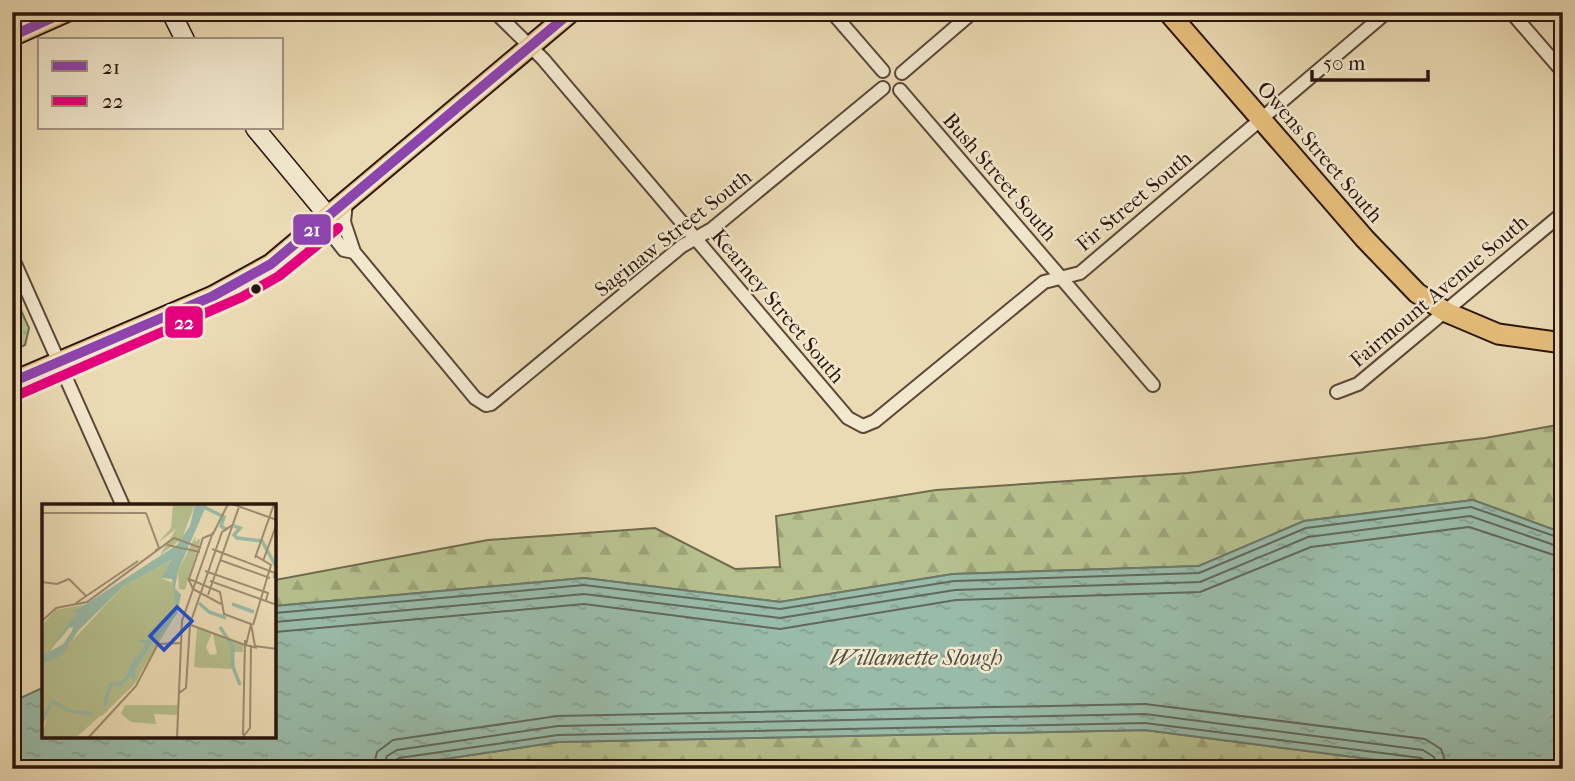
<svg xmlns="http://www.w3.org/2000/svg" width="1575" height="781" font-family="'IM FELL French Canon',serif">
<defs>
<pattern id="green-dots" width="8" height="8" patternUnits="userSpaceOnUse" patternTransform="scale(1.75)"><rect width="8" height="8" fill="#b6c08e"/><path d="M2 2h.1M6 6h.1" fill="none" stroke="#9da479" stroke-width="1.8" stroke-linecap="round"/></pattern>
<pattern id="forest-firs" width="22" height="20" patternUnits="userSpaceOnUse" patternTransform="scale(1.75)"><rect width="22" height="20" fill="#b6c08e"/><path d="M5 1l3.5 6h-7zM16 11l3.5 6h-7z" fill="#9da479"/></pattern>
<pattern id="water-ripples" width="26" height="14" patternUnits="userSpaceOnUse" patternTransform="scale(1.75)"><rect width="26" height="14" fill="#99bba9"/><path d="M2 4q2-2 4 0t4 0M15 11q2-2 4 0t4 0" fill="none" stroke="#84a090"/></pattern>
</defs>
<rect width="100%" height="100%" fill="#ebdbb4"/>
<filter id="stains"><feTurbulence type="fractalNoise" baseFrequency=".00286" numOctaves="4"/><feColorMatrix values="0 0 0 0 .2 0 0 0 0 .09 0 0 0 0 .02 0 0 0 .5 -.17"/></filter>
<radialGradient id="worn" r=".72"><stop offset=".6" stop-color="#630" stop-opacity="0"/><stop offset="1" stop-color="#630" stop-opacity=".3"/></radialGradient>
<polygon fill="url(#green-dots)" stroke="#706a4e" stroke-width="2" points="12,290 29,328 25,345 12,351"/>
<g fill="url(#forest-firs)" stroke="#706a4e" stroke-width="2">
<polygon points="1563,424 1563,533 1473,500 1304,521 1199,566 953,574 780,602 584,578 275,606 275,580 488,540 655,528 735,569 780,567 776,516 936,490 1188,473 1485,438"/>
<polygon points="1145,730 1447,769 377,769 558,742"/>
</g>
<polygon fill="url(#water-ripples)" stroke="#6d796b" stroke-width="2" points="1473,500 1563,533 1563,769 1447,769 1145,730 558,742 377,769 12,769 12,702 44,687 44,737 275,737 275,606 584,578 780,602 953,574 1199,566 1304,521"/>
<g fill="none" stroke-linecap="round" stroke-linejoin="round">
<g stroke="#62685b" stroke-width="2">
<polyline points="275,613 584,585 780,609 954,581 1199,573 1306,528 1471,507 1563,539"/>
<polyline points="275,622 584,594 780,618 955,590 1200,582 1308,537 1470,516 1563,548"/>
<polyline points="275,632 584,604 780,629 956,600 1200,592 1311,547 1469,527 1563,558"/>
<polyline points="373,769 377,752 393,740 557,716 1145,704 1425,739 1441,749 1448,769"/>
<polyline points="383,769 387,756 397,750 558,726 1145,714 1423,750 1434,757 1437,769"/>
<polyline points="392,769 393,762 399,758 558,735 1145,723 1421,758 1427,762 1428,769"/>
</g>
<g stroke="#5b4637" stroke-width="16">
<g id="street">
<polyline points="495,12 543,59 848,418 863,426 875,421 1044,282 1080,273 1387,12"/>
<polyline points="832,12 883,71"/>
<polyline points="1511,12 1563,72"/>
<polyline points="902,73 973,12"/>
<polyline points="900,90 1153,385"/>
<polyline points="346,202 344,222 354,252 475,398 486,405 491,404 682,246 712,229 883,88"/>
<polyline points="329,217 329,231 344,250 354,252"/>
<polyline points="12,257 123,506"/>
<polyline points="1337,392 1358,384 1563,213"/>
</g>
</g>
<g stroke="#2b150d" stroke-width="21">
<g id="secondary">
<polyline points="171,12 185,40"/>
<polyline points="255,128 329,217"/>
</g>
</g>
<g stroke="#2b150d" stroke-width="23">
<g id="primary">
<polyline points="1168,12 1365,239 1417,293 1446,312 1498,334 1563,343"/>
<polyline points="12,36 66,12"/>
<polyline points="12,382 213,296 271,264 571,12"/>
</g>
</g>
<use href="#street" stroke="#f2e8ce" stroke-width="12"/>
<use href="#secondary" stroke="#f2e8ce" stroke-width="18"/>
<use href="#primary" stroke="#e6be7a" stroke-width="19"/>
<g stroke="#f2e8ce" stroke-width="16">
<g id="bus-1">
<polyline points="12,36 65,12"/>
<polyline points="12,382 213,296 271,264 571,12"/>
</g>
</g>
<g stroke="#f2e8ce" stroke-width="16">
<polyline id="bus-2" points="18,395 242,297 279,276 338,228"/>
</g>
<use href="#bus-1" stroke="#8e44ad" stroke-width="10"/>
<use href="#bus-2" stroke="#e5007d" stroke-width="10"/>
</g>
<circle fill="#2b150d" stroke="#f2e8ce" stroke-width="2.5" cx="256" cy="289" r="6"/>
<g text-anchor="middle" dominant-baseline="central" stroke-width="5" stroke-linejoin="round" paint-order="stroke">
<g font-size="21" fill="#2b150d" stroke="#f2e8ce">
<text transform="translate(1320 152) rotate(49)">Owens Street South</text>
<text transform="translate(1000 177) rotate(49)">Bush Street South</text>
<text transform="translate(1134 201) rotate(-40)">Fir Street South</text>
<text transform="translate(673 233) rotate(-38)">Saginaw Street South</text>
<text transform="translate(1439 291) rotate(-40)">Fairmount Avenue South</text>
<text transform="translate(778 306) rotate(50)">Kearney Street South</text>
</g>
<g font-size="23" font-style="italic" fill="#524f44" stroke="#f2e8ce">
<text x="916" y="657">Willamette Slough</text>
</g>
</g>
<g transform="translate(42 504)">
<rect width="234" height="234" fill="#ebdbb4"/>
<path d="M131,0H153L140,35L118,51L134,25L116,39L129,24ZM154,31L153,38L159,34L143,86L137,85L136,67ZM99,72L110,78L131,79L135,92L134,103L87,171L101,163L95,177L60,212L21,205L34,215L30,227L37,231L33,234H0L6,207L0,214V161L11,157L84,80ZM155,123L170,129L164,143L168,151L175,150L171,130L201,141V148H192L191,165L152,163Z" fill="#b6c08e"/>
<path d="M131,56L119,74L131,79L119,86L101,85L113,87L115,96L96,91L62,113L65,123L86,117L88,126L76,129L53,125L2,175L4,182L11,183L10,189L37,190L39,205L52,204L69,180L81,186L87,182L86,176L83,182L85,170L78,174L75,170L81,164L55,161H61L63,156L58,155L65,147L78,131L85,134L96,117L116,112L118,121L134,103L105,136H96L104,140L88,167L93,177V167L112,137L136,107L90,183L37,231L29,230L34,215L10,198L0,224V169L4,163L0,161L20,151L66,98L96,86L94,74ZM47,100L29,110L36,108L7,149L0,152L2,119L13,106ZM160,126L167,130L162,145L170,157L165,164L153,163V149L164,135L158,131ZM174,132L198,144L192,149L193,162L178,155Z" fill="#b6c08e"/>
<path d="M83,201H136L135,211L112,210L114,220L89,218L79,210Z" fill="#b6c08e"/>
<path d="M153,0H165L136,67L133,84L139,91L135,110L112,137L93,167V177L86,170L87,163L104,140L95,136H105L134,103L130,75L119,74L130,56L84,80L37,126L20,151L0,161V152L21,140L30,127L31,123L27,124L17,136L9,142L35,109H30L135,41L148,22Z" fill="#99bba9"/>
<path fill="none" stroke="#99bba9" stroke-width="3.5" d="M160,2L182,13L179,22L185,26M192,22L198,24L192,31L195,34L220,37L235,64M157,99L167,108L184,114M190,100L212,108M178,123L191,143L190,160L198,181M62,203L69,180H79L87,171M0,218L10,197L28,207L51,210"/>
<path fill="none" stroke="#9e8c71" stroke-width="2" d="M186,0L171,30L161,34L147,75L178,88L182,110L209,120L213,142L235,145M190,0L235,16M0,9H104M104,9L117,44L113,47M125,41L158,48M170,45L233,69L232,74M213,54L232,0M178,56L228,74M221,57L235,19M163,67L226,89L224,96M146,74L151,85L179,100M168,77L235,101M0,78L15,80L27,75L44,92M166,91L198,0M34,99L96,57M0,117L14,104L45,98L132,34L159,44M146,120L203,141M209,120L204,141L215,144M211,121L229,61L214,52M137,189L144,184L148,120L180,28L192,20M201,231L203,136M201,233L208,224L209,141M46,234L94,182L116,140L140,139M135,234L140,117L171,28"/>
<path fill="#1d4ed8" fill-opacity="0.15" stroke="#1d4ed8" stroke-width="3.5" d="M135,103L150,117L122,146L108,132Z"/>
<rect width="234" height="234" fill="none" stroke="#2b150d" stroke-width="3.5"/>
</g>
<g stroke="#f2e8ce" stroke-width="2.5">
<rect x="292" y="213" width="40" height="33" rx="7" fill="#8e44ad"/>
<rect x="164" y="305" width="40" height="34" rx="7" fill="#e5007d"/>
</g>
<g font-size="19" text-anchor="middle" font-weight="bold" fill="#fff">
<text x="312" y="236">21</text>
<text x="184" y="329">22</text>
</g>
<rect width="1575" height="781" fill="none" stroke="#ebdbb4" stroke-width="42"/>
<rect x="14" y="14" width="1547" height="753" fill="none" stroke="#2b150d" stroke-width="3.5"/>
<rect x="21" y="21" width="1533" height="739" fill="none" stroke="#2b150d" stroke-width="2"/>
<rect x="38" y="38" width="245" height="91" fill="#f2e8ce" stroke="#a29481" stroke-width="2"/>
<rect x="52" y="61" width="35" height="10" fill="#8e44ad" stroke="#a29481" stroke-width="2"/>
<text x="102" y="74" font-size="21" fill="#2b150d">21</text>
<rect x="52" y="96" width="35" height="10" fill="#e5007d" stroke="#a29481" stroke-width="2"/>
<text x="102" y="108" font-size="21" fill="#2b150d">22</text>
<path d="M1312 70v10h116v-10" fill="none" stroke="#2b150d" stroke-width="3.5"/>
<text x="1323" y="70" font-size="21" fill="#2b150d" stroke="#f2e8ce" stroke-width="5" paint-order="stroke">50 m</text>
<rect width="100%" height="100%" filter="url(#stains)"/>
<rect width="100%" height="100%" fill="url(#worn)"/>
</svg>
